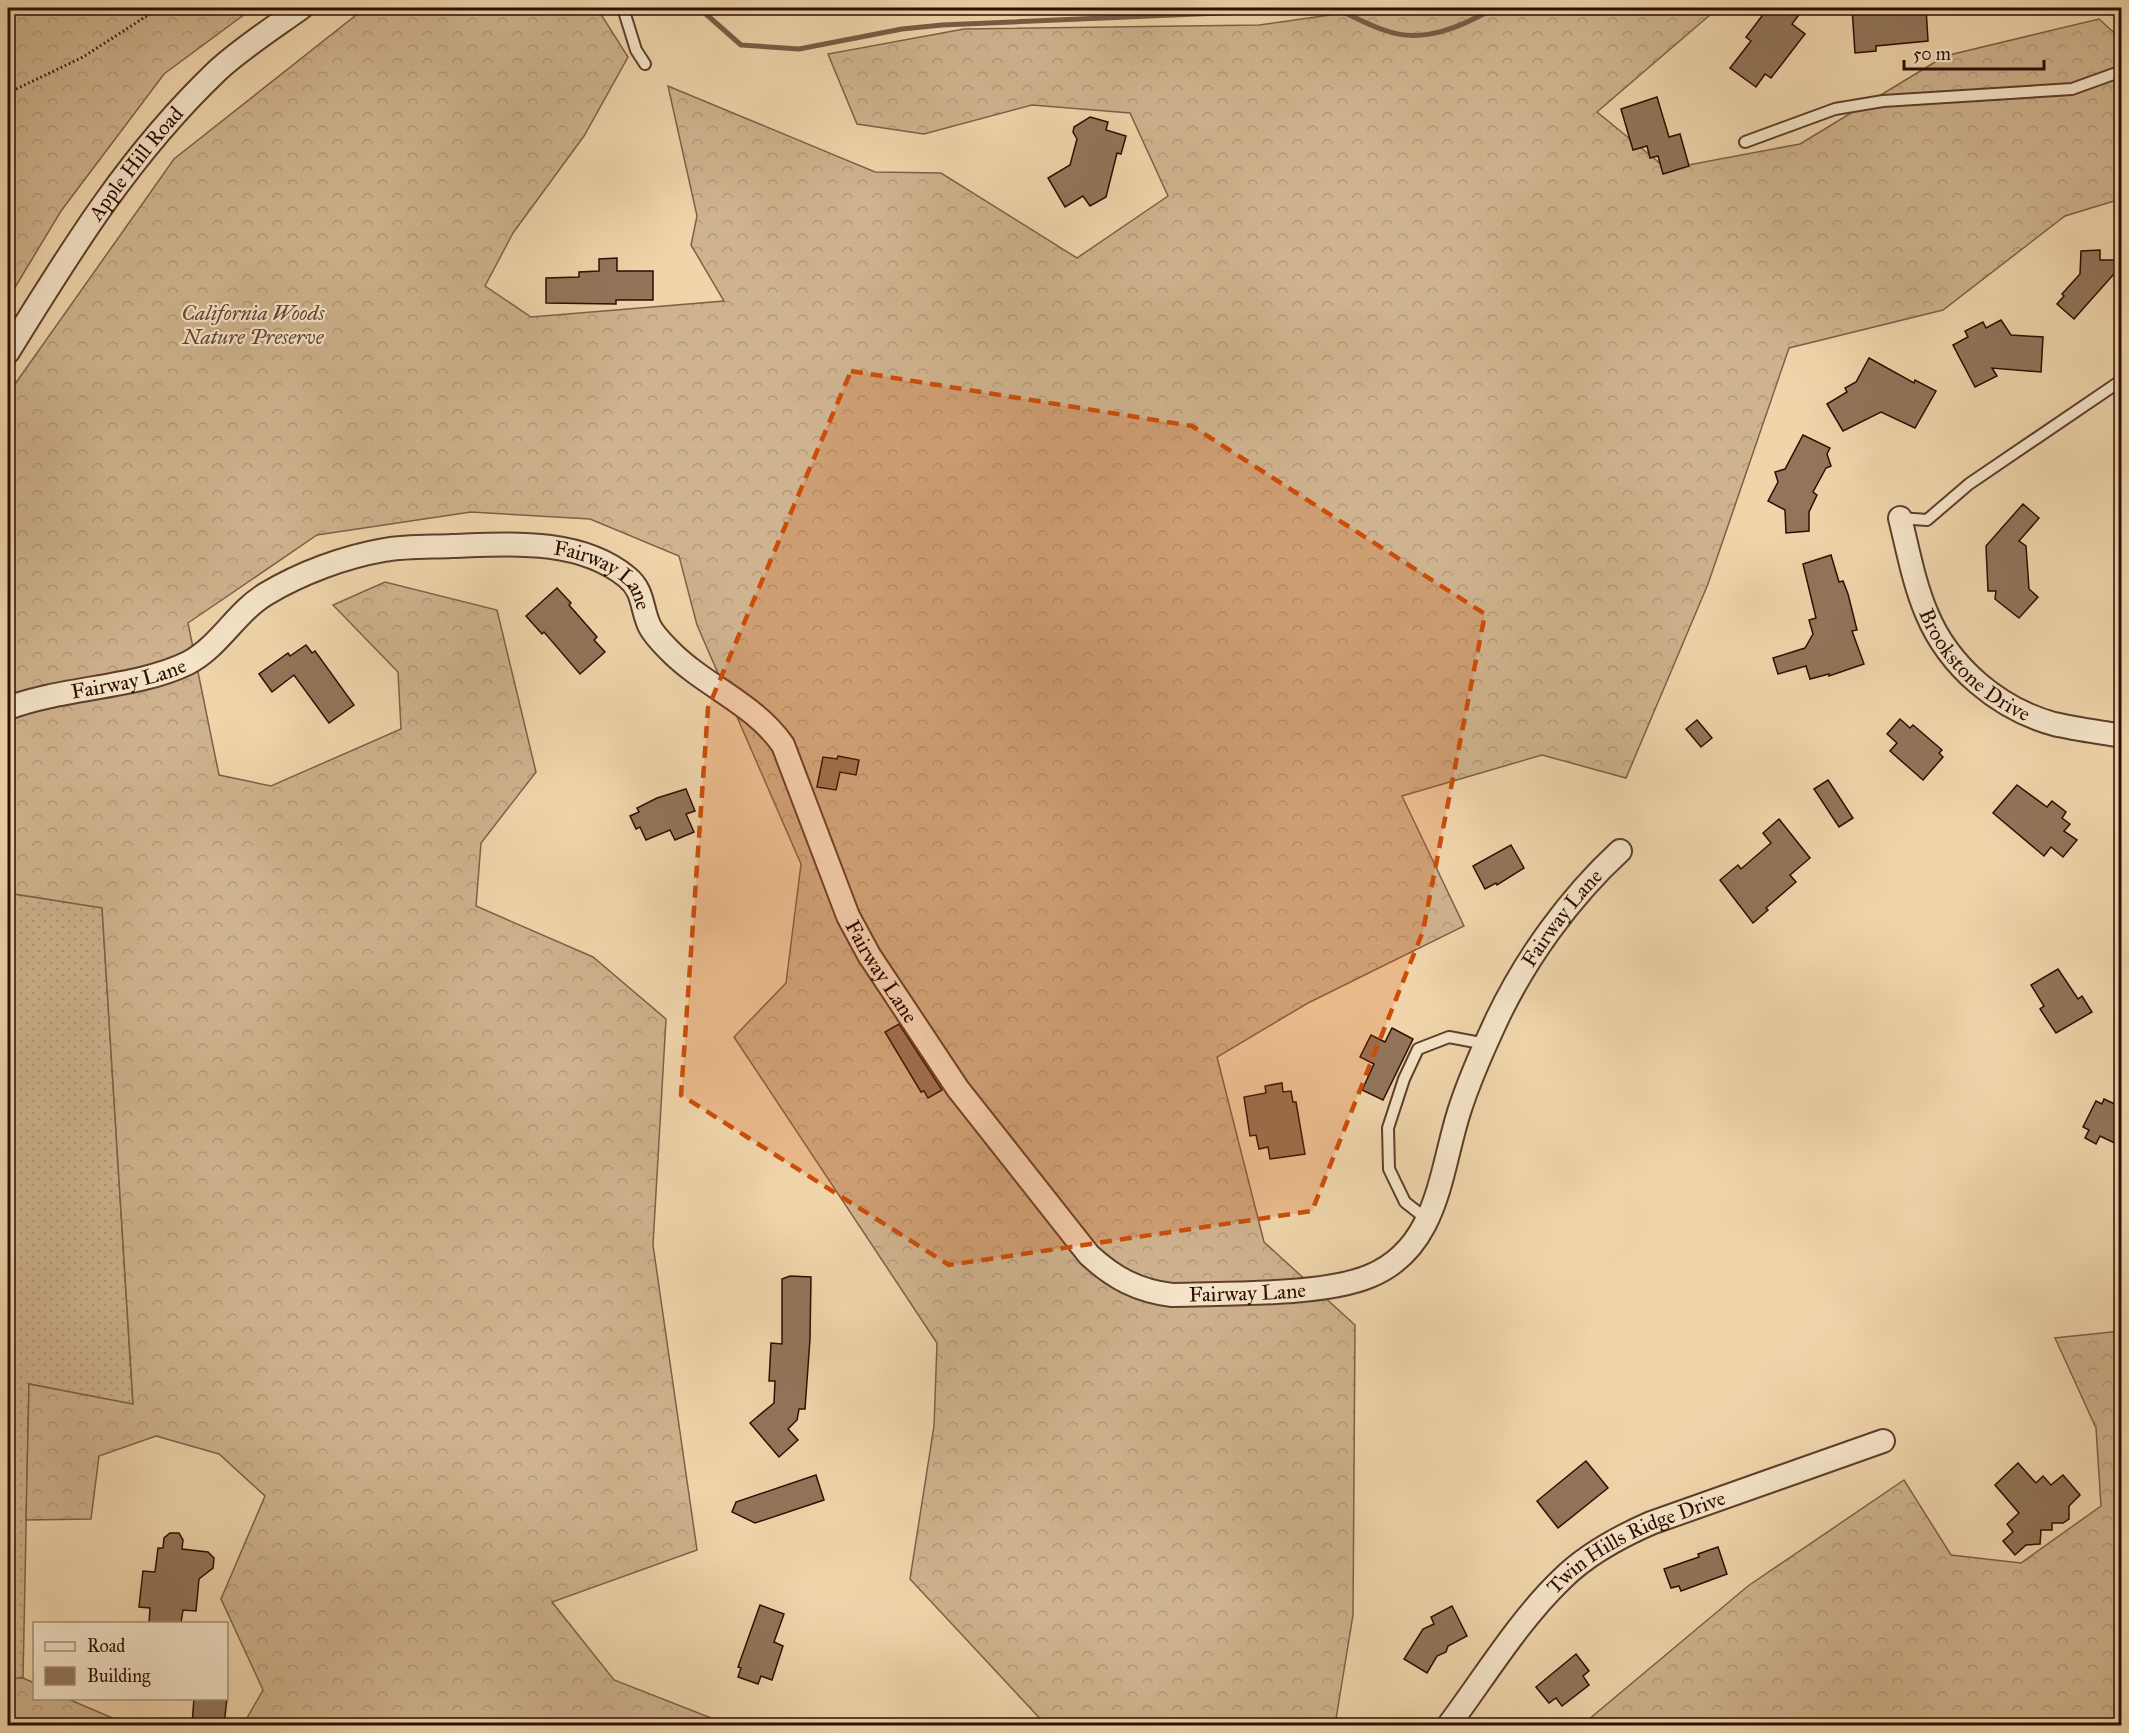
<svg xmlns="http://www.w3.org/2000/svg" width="2129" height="1733" font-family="'IM FELL Great Primer',serif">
<defs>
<pattern id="grass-dots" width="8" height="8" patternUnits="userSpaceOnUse" patternTransform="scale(1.5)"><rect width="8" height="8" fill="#cfb38e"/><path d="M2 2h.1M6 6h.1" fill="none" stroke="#b29979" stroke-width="1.8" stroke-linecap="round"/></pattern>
<pattern id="forest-crowns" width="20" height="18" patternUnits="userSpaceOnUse" patternTransform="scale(1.5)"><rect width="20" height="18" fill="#cfb38e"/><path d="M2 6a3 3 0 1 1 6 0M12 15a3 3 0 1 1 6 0" fill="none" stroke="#b29979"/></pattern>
</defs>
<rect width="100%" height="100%" fill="#f0d5ab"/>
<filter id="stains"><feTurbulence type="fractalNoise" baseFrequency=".00333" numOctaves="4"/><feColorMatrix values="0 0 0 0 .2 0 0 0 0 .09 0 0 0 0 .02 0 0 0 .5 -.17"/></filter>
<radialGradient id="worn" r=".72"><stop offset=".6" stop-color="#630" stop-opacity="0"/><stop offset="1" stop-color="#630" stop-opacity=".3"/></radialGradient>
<polygon fill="url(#grass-dots)" stroke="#7e6048" stroke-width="1.5" points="8,893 102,907 133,1405 29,1384 23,1678 8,1679"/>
<g fill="url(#forest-crowns)" stroke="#7e6048" stroke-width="1.5">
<polygon points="8,8 253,8 164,74 61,211 8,299"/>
<polygon points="365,8 597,8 628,57 584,136 513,233 485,286 531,317 724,301 691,245 697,216 668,86 875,172 941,173 1077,258 1168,196 1130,113 1032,105 924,134 857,124 828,54 964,29 1259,25 1379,8 1718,8 1597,112 1667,169 1800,144 1945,56 2099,19 2121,39 2121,199 2065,216 1943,310 1789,348 1708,584 1626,778 1542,755 1402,796 1464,926 1308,1003 1217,1057 1264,1242 1355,1325 1353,1615 1335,1725 1046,1725 910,1579 934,1426 937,1343 734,1037 786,983 801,864 697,625 679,556 590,519 471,512 317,535 188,623 219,775 271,786 401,729 398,672 333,605 385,582 497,610 536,772 481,843 476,906 593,957 666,1019 653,1245 697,1550 552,1602 614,1680 729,1725 243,1725 263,1690 221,1599 265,1496 219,1454 156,1436 99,1456 91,1519 26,1520 29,1384 133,1404 102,908 8,893 8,394 174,159"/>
<polygon points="2121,1331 2121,1725 1582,1725 1748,1586 1904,1480 1951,1555 2021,1563 2101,1506 2096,1428 2055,1338"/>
<polygon points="23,1678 34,1683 34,1698 68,1699 129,1725 8,1725 8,1679"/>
</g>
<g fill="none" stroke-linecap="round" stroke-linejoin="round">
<path stroke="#7a5c45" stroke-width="5" d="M699,8L741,45L799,49L902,29L942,25L1336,8C1352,16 1370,26 1387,31C1424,44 1463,26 1494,8"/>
</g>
<g fill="#92755a" stroke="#2d0c02" stroke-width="1.5">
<polygon points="1768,8 1777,13 1781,8 1804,8 1792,24 1805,34 1771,78 1765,74 1756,87 1730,68 1751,41 1746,37"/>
<polygon points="1852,8 1926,8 1928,41 1876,46 1876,51 1855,53"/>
<polygon points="1657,97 1669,137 1680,134 1689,166 1663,174 1658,156 1650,158 1647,146 1633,150 1621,109"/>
<polygon points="1090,117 1108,122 1106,130 1126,136 1121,154 1117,153 1106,197 1090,206 1083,196 1065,207 1048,178 1070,165 1077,139 1073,132 1074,127"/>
<polygon points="2100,250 2100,260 2121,260 2121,266 2074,319 2057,304 2064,296 2062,294 2080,274 2081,251"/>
<polygon points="617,258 617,271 653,271 653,300 616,300 616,304 546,303 546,278 579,277 579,272 599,271 599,259"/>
<polygon points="2001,320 2011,335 2043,337 2041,372 1992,368 1997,376 1975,387 1953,345 1968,337 1965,331 1983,322 1986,328"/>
<polygon points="1869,358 1914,383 1915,380 1936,391 1915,428 1881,412 1843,431 1827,404 1847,392 1845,388 1856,382"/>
<polygon points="1803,435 1830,448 1827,454 1831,466 1826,468 1813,492 1817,495 1809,512 1809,531 1786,533 1785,510 1768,501 1778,482 1775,472 1785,469"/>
<polygon points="2023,504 2039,518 2019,541 2026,546 2029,589 2038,597 2019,618 1995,599 1996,591 1988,591 1986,546"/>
<polygon points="1831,555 1839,582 1843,581 1848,594 1857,630 1852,631 1864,664 1829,676 1829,674 1810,679 1806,666 1778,674 1773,658 1805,648 1813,634 1809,620 1816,618 1803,564"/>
<polygon points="557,588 571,603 569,605 597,637 594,640 605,652 580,674 544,632 542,634 526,616"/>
<polygon points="306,645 312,653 315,651 354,705 329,723 294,675 272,692 259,674 288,653 290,656"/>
<polygon points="1900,719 1910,728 1913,725 1942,750 1939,753 1943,757 1923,780 1890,751 1897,743 1887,734"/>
<polygon points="1697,720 1712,738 1701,747 1686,729"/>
<polygon points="838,756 859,760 856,775 840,772 836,790 817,787 823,757 837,759"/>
<polygon points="1828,780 1853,818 1839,827 1814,789"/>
<polygon points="2017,785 2047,807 2052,801 2066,812 2062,818 2070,824 2064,831 2077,840 2063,857 2051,847 2044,856 1993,813"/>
<polygon points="686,789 695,811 686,814 694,832 675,840 670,830 646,840 640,827 636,829 630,816 639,812 637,808 657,798"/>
<polygon points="1779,819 1810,858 1790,875 1796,882 1766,908 1768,910 1753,923 1720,880 1738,865 1741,869 1771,843 1763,833"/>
<polygon points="1511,845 1524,868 1497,885 1496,883 1485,889 1473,866"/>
<polygon points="2058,969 2078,999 2082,996 2092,1012 2056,1033 2040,1009 2044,1006 2031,985"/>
<polygon points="899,1024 942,1090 928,1098 924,1091 921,1092 885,1032"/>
<polygon points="1392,1028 1413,1039 1383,1100 1362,1090 1374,1064 1360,1057 1371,1035 1385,1042"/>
<polygon points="1282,1083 1283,1092 1291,1091 1293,1102 1296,1102 1305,1154 1270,1159 1268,1147 1259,1149 1256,1135 1250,1136 1244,1097 1266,1093 1265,1086"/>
<polygon points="2104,1099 2117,1105 2115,1108 2121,1111 2121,1146 2100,1136 2096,1144 2085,1138 2089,1130 2083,1127 2096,1101 2102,1104"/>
<polygon points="790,1276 811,1277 810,1339 805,1409 799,1409 797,1420 788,1429 798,1440 779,1457 750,1423 774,1403 775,1381 769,1381 771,1343 782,1344 782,1279"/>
<polygon points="1586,1461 1608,1488 1558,1528 1537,1501"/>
<polygon points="2018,1463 2036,1483 2043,1476 2051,1485 2063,1475 2080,1495 2069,1506 2069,1519 2063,1523 2052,1523 2052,1530 2041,1530 2040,1544 2026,1545 2015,1555 2003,1541 2013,1532 2007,1524 2019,1513 1995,1485"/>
<polygon points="816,1475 824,1500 755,1523 732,1512 736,1502"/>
<polygon points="170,1533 179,1533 183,1540 182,1549 208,1552 214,1558 213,1568 199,1579 196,1611 183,1610 181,1623 149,1623 150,1608 139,1607 143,1571 155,1572 158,1548 163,1548 164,1538"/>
<polygon points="1718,1547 1727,1574 1681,1591 1679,1586 1671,1588 1664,1569 1699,1557 1698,1554"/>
<polygon points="760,1605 784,1614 774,1642 783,1646 772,1680 761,1676 758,1684 738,1677 741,1668 738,1667"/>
<polygon points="1452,1606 1467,1636 1448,1646 1446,1652 1437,1656 1427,1673 1404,1659 1423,1629 1434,1624 1431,1617"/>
<polygon points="1576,1654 1589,1671 1583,1676 1589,1685 1562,1706 1556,1698 1549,1703 1536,1687"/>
<polygon points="194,1698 227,1698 224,1725 192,1725"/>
</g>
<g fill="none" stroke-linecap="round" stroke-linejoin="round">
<g stroke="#5e3e2c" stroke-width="14">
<g id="service">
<polyline points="623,8 636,50 645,64"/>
<polyline points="1745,142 1835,109 1883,101 2072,89 2122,71"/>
<polyline points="1900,518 1927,520 1969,484 2122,380"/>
<polyline points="1429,1221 1405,1202 1389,1169 1388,1128 1404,1079 1418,1049 1449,1037 1486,1044"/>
</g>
</g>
<g stroke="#5e3e2c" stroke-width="26">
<g id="minor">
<path id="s1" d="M8,352C71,250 129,155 217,71C242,48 273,28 301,8"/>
<path id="s2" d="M1900,518C1908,550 1914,584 1927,614C1949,667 1999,709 2054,724C2076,729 2099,732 2122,736"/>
<path id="s3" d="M8,708C64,687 137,688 188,663C219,647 236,612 266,594C301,573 344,557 384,550C407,546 430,547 452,546C510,544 579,538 627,577C644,591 641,607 649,625C653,634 662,643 669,650C704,686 754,703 783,745L848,916L869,955L958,1089L1089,1255C1114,1278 1138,1291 1172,1295C1226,1293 1323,1296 1370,1276C1438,1248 1440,1172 1459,1112C1469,1080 1483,1049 1497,1019C1526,958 1570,897 1620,851"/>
<path id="s4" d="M1448,1726C1484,1678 1519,1620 1562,1579C1587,1554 1619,1537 1651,1523L1883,1441"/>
</g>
</g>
<polyline stroke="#2d0c02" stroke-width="3" stroke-dasharray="1.5 3" stroke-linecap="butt" points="8,93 83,57 159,8"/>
<use href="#service" stroke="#f5e4c8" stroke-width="10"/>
<use href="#minor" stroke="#f5e4c8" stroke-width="22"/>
</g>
<path fill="#cc4d0a" fill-opacity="0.2" stroke="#cc4d0a" stroke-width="4.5" stroke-dasharray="12 8" stroke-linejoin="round" d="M851,371L1192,426L1485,614L1423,931L1312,1211L949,1265L681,1095L708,708Z"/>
<g text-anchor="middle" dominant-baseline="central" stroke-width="4.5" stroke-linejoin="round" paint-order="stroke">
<g font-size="21" fill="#2d0c02" stroke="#f5e4c8">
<text stroke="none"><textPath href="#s1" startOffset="228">Apple Hill Road</textPath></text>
<text stroke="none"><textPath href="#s3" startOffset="646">Fairway Lane</textPath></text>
<text stroke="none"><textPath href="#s2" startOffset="171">Brookstone Drive</textPath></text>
<text stroke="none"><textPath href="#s3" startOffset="124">Fairway Lane</textPath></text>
<text stroke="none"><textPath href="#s3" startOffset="2211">Fairway Lane</textPath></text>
<text stroke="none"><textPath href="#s3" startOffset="1150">Fairway Lane</textPath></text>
<text stroke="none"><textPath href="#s3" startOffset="1671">Fairway Lane</textPath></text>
<text stroke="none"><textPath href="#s4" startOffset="270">Twin Hills Ridge Drive</textPath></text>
</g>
<g font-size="21" font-style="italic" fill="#664633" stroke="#f5e4c8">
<text x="253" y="313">California Woods<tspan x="253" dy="24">Nature Preserve</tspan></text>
</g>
</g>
<rect width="2129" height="1733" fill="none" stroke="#f0d5ab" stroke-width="30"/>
<rect x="9" y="9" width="2111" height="1715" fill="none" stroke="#2d0c02" stroke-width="3"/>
<rect x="15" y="15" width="2099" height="1703" fill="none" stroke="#2d0c02" stroke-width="1.5"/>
<rect x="33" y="1622" width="195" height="78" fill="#f5e4c8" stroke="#a58e79" stroke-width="1.5"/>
<rect x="45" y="1642" width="30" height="9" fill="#f5e4c8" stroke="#a58e79" stroke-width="1.5"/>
<text x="87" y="1652" font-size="18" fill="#2d0c02">Road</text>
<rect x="45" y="1667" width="30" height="18" fill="#92755a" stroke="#a58e79" stroke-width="1.5"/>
<text x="87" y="1682" font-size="18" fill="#2d0c02">Building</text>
<path d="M1904 60v9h140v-9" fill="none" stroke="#2d0c02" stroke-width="3"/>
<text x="1913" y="60" font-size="18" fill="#2d0c02" stroke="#f5e4c8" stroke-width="4.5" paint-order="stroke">50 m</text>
<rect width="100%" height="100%" filter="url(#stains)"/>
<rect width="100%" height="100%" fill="url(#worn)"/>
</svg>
